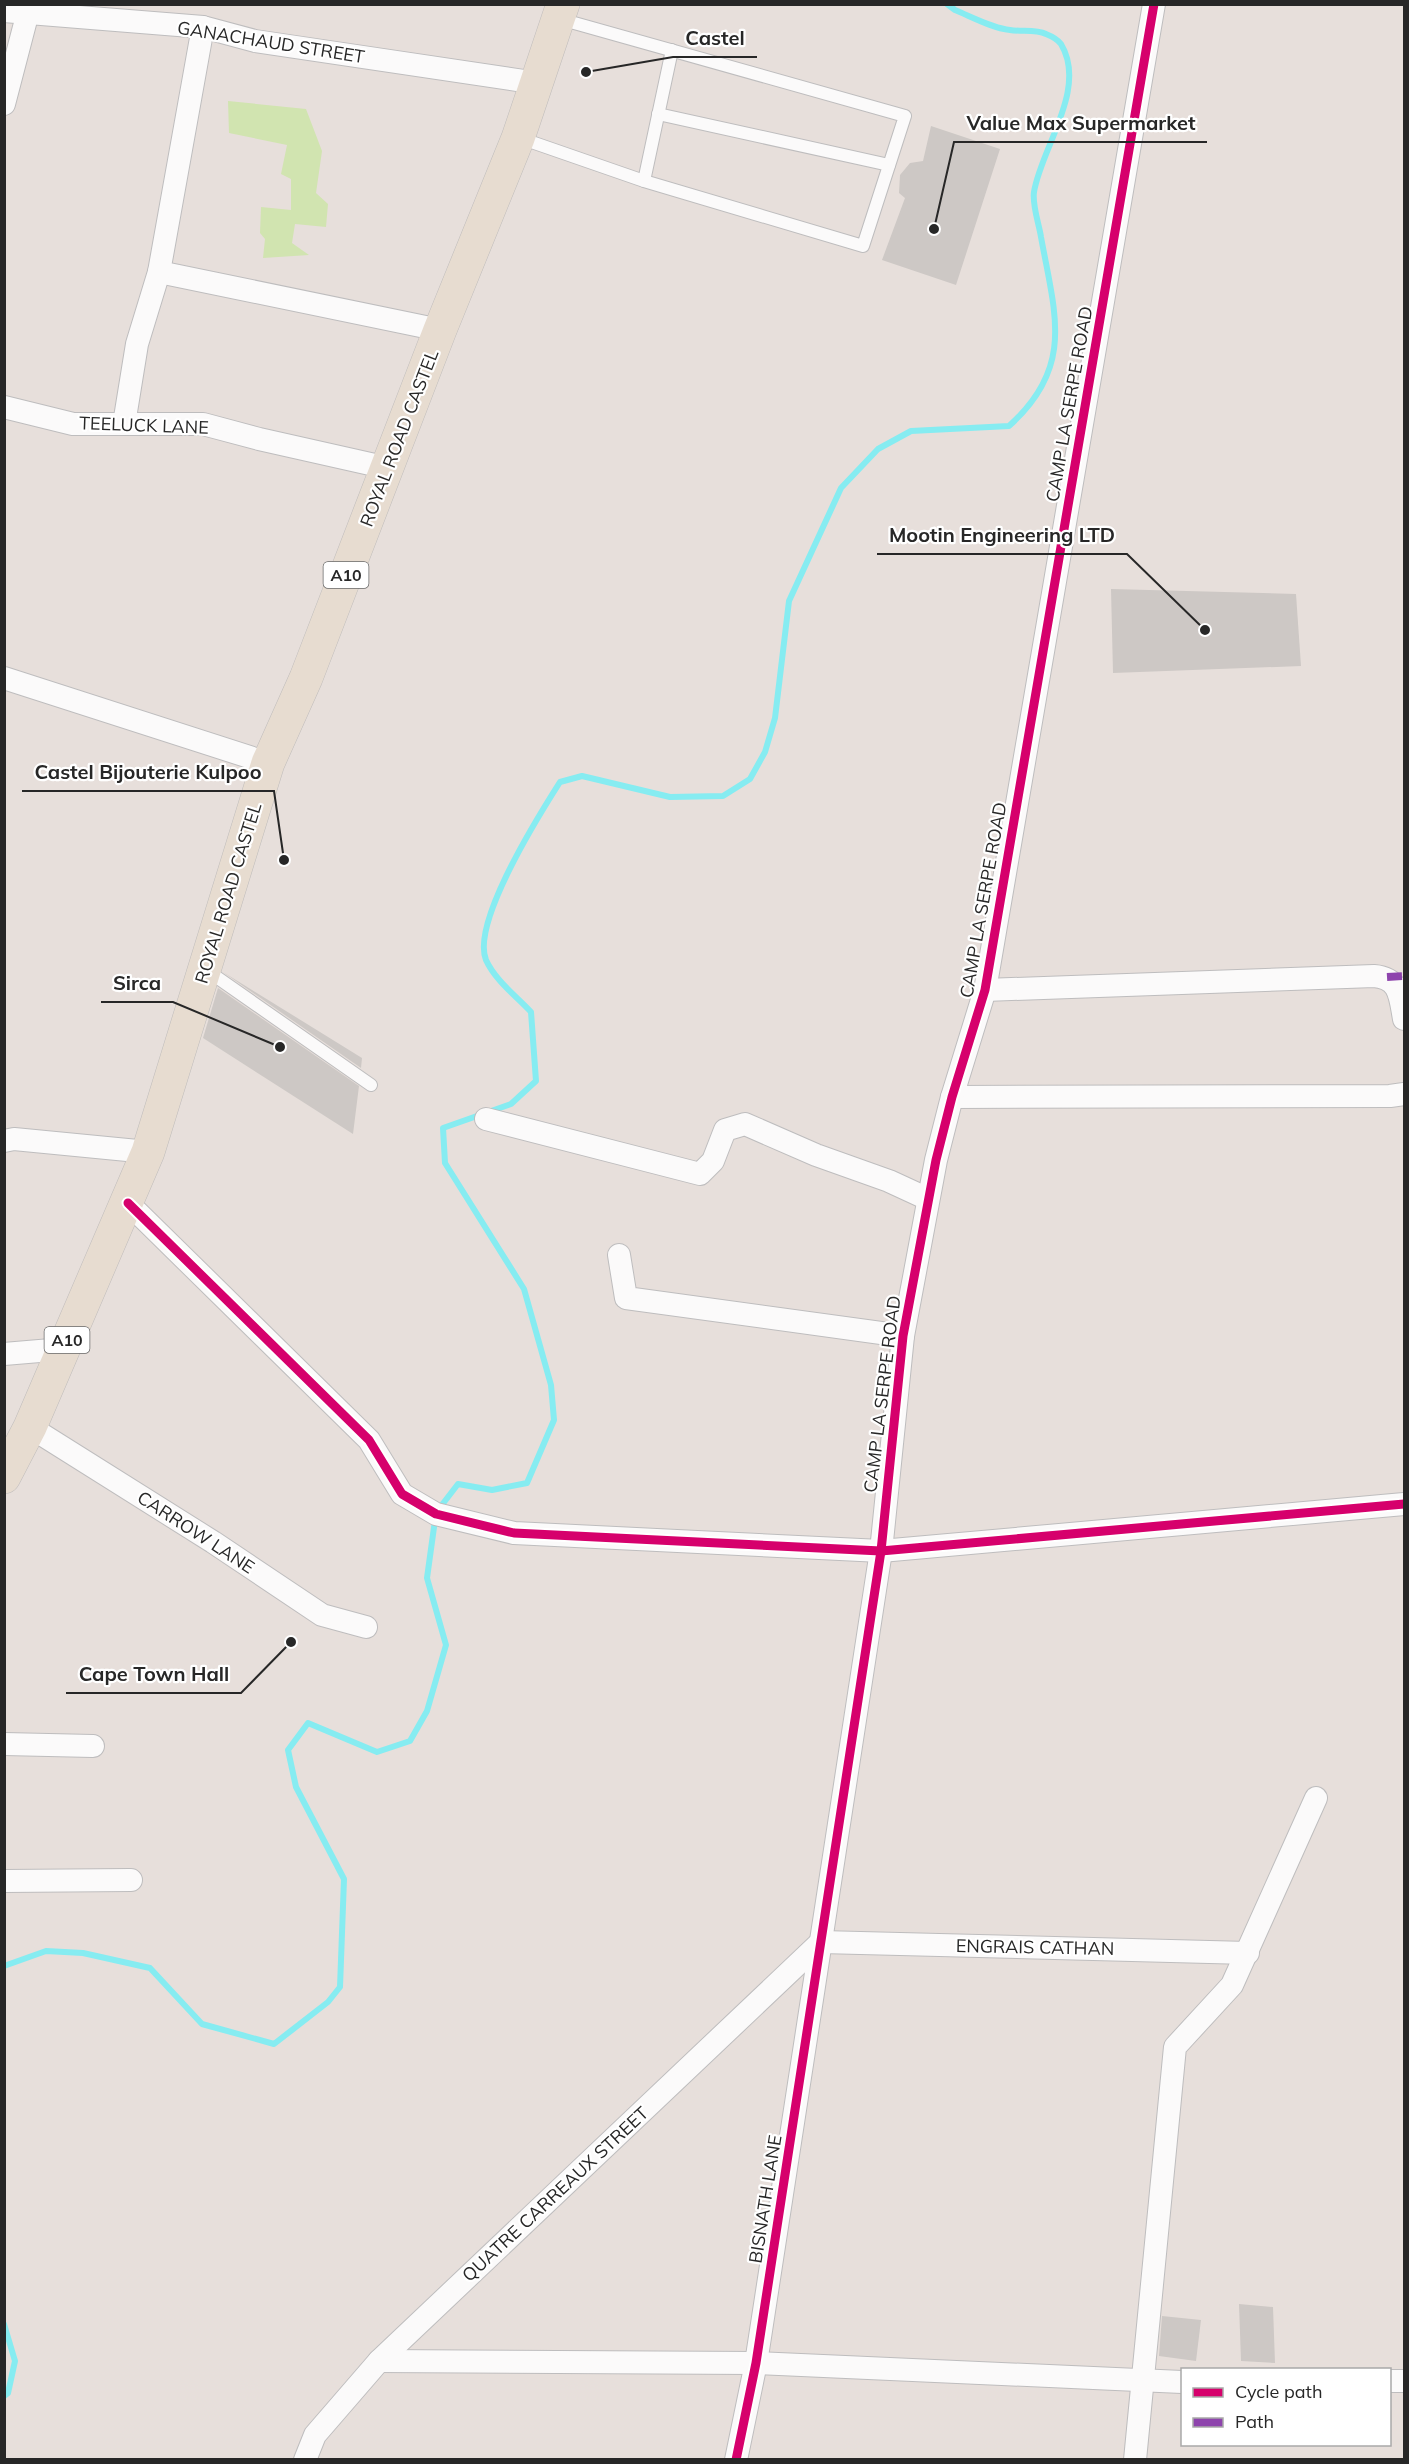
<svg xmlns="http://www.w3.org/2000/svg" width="1409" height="2464" font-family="Mulish,sans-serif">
<rect width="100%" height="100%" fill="#e7dfdb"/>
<polygon fill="#d1e4b0" points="228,101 306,109 322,151 316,193 328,204 326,227 295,224 292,243 309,255 263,258 265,239 260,233 261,207 291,210 291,179 281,174 287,145 229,133"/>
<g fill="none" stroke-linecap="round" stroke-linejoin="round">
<g stroke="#86ecf1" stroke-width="6">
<path d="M438,1510L458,1484L492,1490L527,1483L554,1420L551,1385L524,1289L445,1163L443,1128L511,1104L536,1081L531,1012C516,996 495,980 486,960C471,923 539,815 560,782L582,776L670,797L723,796L750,779L765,752L775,718L789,601L841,488L878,449L911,431L1009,426C1075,367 1055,314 1041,237C1039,224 1032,205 1034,192C1041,148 1088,89 1061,44C1058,40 1051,36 1046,34C1036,29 1021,32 1010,30C992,28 972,17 955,10L947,4"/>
<polyline points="4,1966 46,1951 83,1953 150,1968 202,2024 274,2044 328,2002 340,1987 344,1879 296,1787 288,1750 308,1723 377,1752 410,1741 427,1711 446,1645 427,1578 435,1520"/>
<polyline points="4,2324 15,2361 8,2393 4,2396"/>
</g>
</g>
<g fill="#cdc8c5">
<polygon points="931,126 1000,149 956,285 882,260 905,198 899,193 900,175 910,163 923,161"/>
<polygon points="1111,589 1296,594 1301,666 1113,673"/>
<polygon points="223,972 362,1058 361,1068"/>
<polygon points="218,988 359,1086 353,1134 203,1038"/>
<polygon points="1239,2304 1273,2307 1275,2363 1241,2361"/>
<polygon points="1162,2316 1201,2320 1196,2361 1159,2356"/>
</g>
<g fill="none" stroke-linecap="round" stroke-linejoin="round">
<g stroke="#bebdbe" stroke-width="14">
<g id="service">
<polyline points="658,114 889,165"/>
<polyline points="520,138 644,181 863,246 905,116 560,19"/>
<polyline points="644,181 672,50"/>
<polyline points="205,969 371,1085"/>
</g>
</g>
<g stroke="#bebdbe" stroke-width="24">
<g id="minor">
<polyline points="4,11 203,27 255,41 537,83"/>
<polyline points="4,104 28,12"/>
<polyline points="159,272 440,330"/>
<polyline points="4,407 73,424 203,424 259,439 388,468"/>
<polyline points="124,424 137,344 159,272 203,27"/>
<polyline points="4,678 268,763"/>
<path d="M985,990L1374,976C1400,978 1400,997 1404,1019"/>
<polyline points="952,1097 1390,1096 1404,1094"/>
<polyline points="486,1119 700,1174 713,1161 725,1130 745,1124 816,1155 889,1181 928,1199"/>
<polyline points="4,1141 14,1139 148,1152"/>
<polyline points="128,1203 369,1440 402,1494 436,1514 514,1533 881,1551 1404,1504"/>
<polyline points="619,1255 626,1298 903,1336"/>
<polyline points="4,1354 63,1349"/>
<polyline points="30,1427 213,1542 322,1615 366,1627"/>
<polyline points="4,1744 93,1746"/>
<polyline points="4,1881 131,1880"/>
<polyline points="821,1942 1248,1953"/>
<polyline points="379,2361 756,2363 1182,2382"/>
<polyline points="1390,2381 1404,2381"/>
<polyline points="305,2460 315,2435 379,2361 821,1942"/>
<polyline points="736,2460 756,2363 881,1551 903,1336 936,1160 952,1097 985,990 1154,4"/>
<polyline points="1135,2460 1175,2047 1232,1985 1316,1798"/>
</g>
</g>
<g stroke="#bfbcbb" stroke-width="34">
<polyline id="primary" points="4,1477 30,1427 148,1152 268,763 306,678 440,330 518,138 563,4"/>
</g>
<use href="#service" stroke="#fbfafa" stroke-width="12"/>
<use href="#minor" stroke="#fbfafa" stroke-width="22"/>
<use href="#primary" stroke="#e7dcd0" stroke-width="33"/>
<polyline stroke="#8e44ad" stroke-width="8" stroke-dasharray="15 8" stroke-linecap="butt" points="1387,977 1404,976"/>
<g stroke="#fff" stroke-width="13">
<g id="cycleway">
<polyline points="128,1203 369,1440 402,1494 436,1514 514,1533 881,1551 1404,1504"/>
<polyline points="736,2460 756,2363 881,1551 903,1336 936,1160 952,1097 985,990 1154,4"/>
</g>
</g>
<use href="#cycleway" stroke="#d6006c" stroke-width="9"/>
</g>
<g text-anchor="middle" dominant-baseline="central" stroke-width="4.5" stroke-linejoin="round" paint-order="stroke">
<g fill="#fff" stroke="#686868" stroke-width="1.5">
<rect x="323.5" y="562" width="45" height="26" rx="4.5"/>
<rect x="44.5" y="1327" width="45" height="26" rx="4.5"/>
</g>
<g font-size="16" font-weight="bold" fill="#272727">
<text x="346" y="575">A10</text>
<text x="67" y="1340">A10</text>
</g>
<g font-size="18" fill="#272727" stroke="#fff">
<text transform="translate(271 42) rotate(9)">GANACHAUD STREET</text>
<text transform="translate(1069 404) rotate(-80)">CAMP LA SERPE ROAD</text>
<text transform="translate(144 425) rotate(2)">TEELUCK LANE</text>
<text transform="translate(399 438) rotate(-69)">ROYAL ROAD CASTEL</text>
<text transform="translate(228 893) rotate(-73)">ROYAL ROAD CASTEL</text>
<text transform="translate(983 900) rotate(-80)">CAMP LA SERPE ROAD</text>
<text transform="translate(882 1394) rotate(-83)">CAMP LA SERPE ROAD</text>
<text transform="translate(196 1532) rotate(33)">CARROW LANE</text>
<text transform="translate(1035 1947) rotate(1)">ENGRAIS CATHAN</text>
<text transform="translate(555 2194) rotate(-43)">QUATRE CARREAUX STREET</text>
<text transform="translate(765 2199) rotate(-81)">BISNATH LANE</text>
</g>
</g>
<path fill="none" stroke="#272727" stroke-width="2" d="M586 72L673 57H757M934 229L954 142H1207M1205 630L1127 554H877M284 860L274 791H22M280 1047L173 1002H101M291 1642L241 1693H66"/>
<g fill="#272727" stroke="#fff" stroke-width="2">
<circle cx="586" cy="72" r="6"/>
<circle cx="934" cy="229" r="6"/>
<circle cx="1205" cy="630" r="6"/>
<circle cx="284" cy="860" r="6"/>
<circle cx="280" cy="1047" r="6"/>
<circle cx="291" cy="1642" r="6"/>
</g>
<g font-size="20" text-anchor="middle" font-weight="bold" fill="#272727" stroke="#fff" stroke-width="4.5" stroke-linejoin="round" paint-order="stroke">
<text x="715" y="45">Castel</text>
<text x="1081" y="130">Value Max Supermarket</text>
<text x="1002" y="542">Mootin Engineering LTD</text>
<text x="148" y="779">Castel Bijouterie Kulpoo</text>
<text x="137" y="990">Sirca</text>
<text x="154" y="1681">Cape Town Hall</text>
</g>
<rect width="1409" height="2464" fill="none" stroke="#272727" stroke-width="12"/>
<rect x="1181" y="2368" width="210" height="78" fill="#ffffff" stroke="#a9a9a9" stroke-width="1.5"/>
<rect x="1193" y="2388" width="30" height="9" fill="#d6006c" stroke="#a9a9a9" stroke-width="1.5"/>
<text x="1235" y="2398" font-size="18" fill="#272727">Cycle path</text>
<rect x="1193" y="2418" width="30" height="9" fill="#8e44ad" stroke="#a9a9a9" stroke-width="1.5"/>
<text x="1235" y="2428" font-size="18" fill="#272727">Path</text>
</svg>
